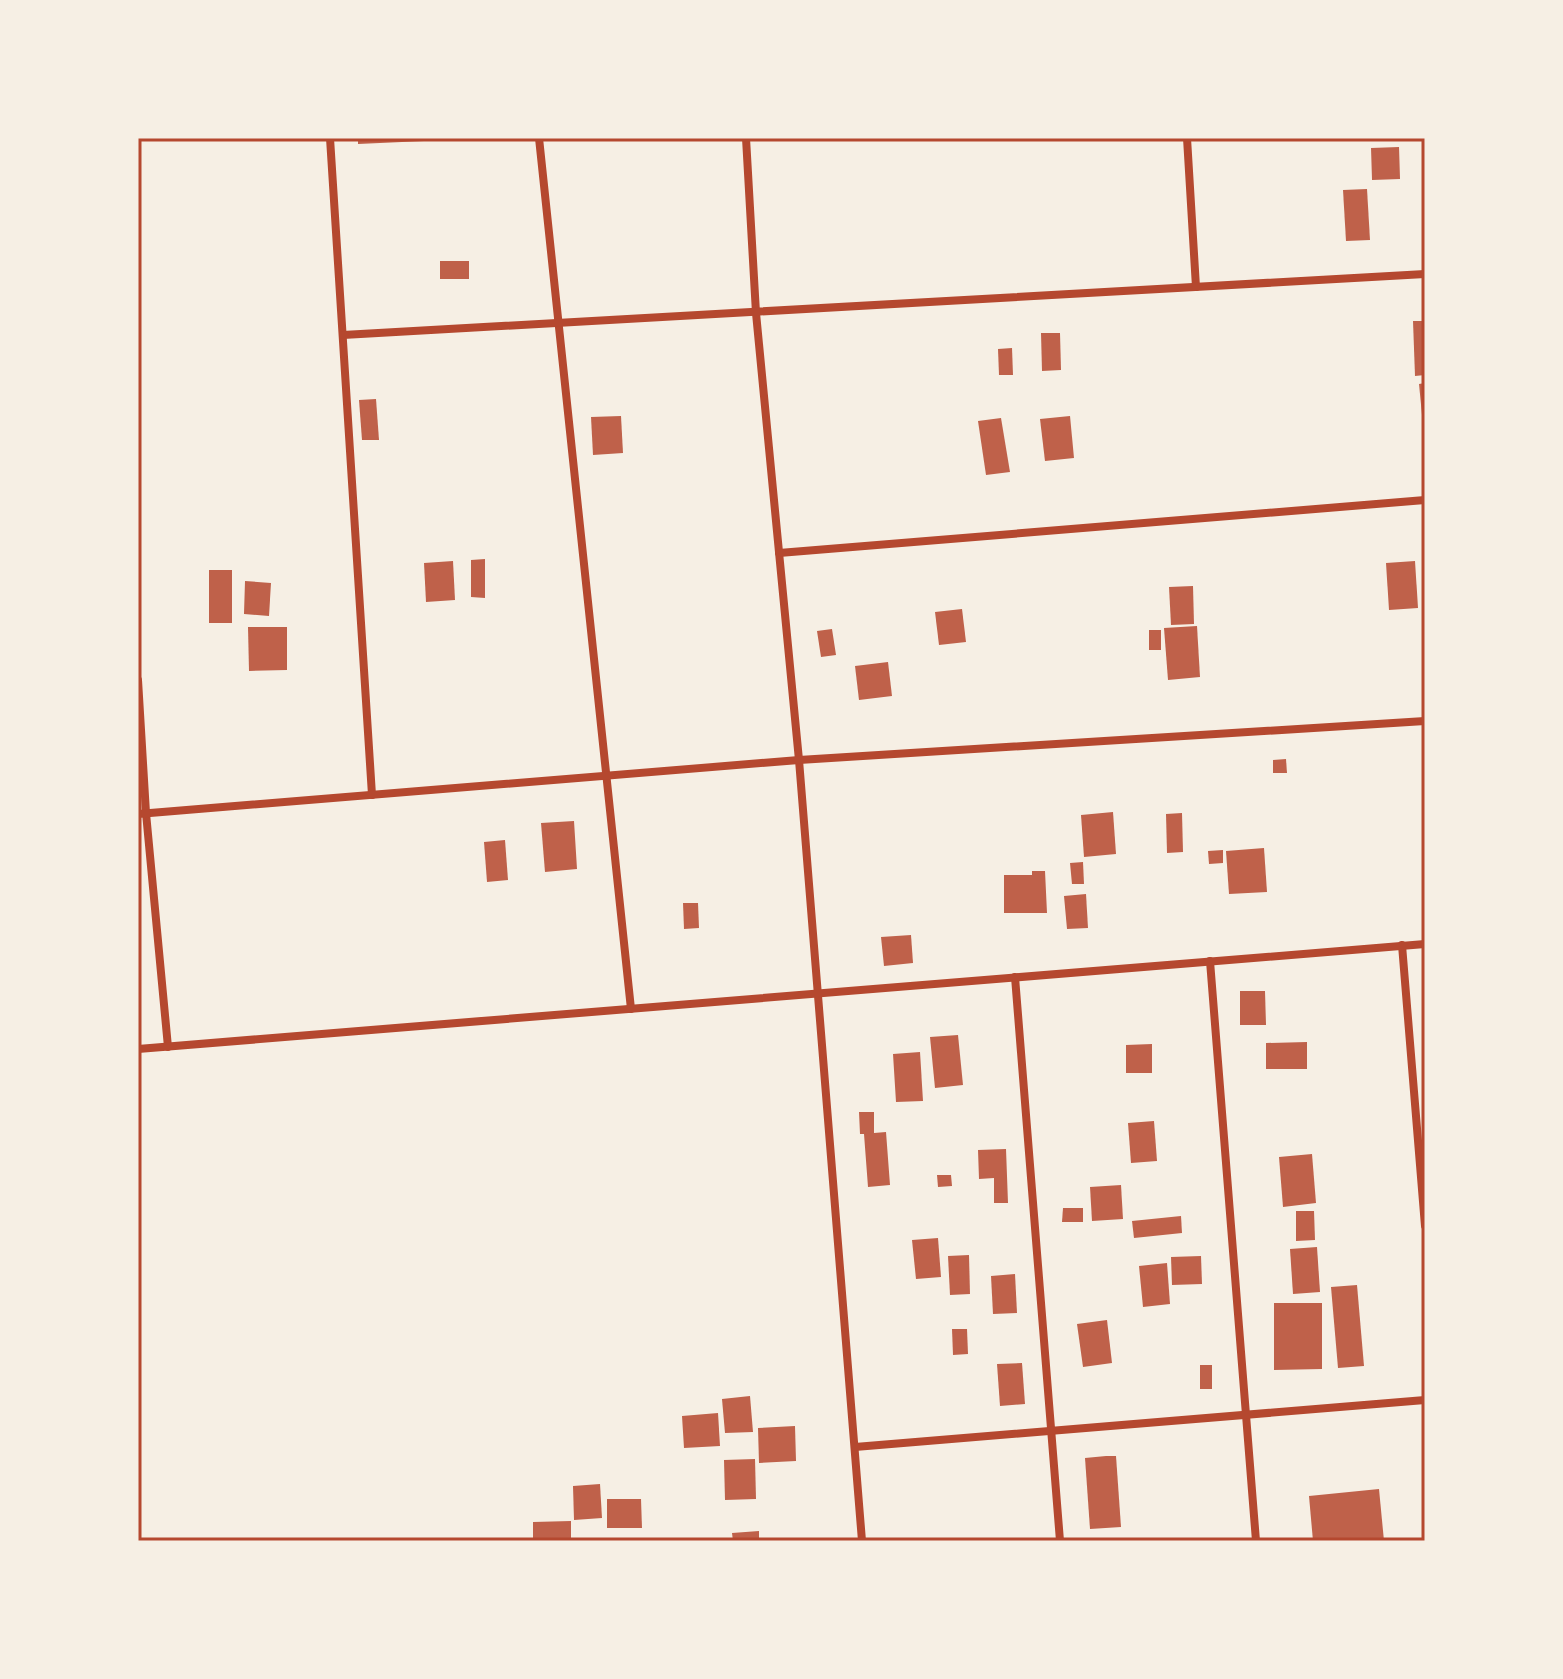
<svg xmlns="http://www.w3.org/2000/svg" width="1563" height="1679" font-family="Figtree,sans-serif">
<rect width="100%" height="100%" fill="#f6efe4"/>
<g fill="#bf614a">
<polygon points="358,138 423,138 424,141 358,144"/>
<polygon points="1399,147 1400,179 1372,180 1371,148"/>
<polygon points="1367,189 1370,240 1346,241 1343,190"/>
<rect x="440" y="261" width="29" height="18"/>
<polygon points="1413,321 1425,321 1425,375 1415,376"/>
<polygon points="1041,333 1060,333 1061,370 1042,371"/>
<polygon points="1012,348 1013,375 999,375 998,349"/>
<polygon points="1425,383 1425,425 1423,425 1419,384"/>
<polygon points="376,399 379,440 362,440 359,400"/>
<polygon points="621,416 623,453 593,455 591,417"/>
<polygon points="1070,416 1074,458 1045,461 1040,419"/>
<polygon points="1001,418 1010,472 986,475 978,421"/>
<polygon points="485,559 485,598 471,597 471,560"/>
<polygon points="453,561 455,600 426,602 424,563"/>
<polygon points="1415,561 1418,608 1389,610 1386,563"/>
<rect x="209" y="570" width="23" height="53"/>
<polygon points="245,581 271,583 269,616 244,614"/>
<polygon points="1193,586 1194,624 1171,625 1169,587"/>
<polygon points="962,609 966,642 939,645 935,612"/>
<polygon points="1197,626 1200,677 1168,680 1164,628"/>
<polygon points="248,627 287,627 287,670 249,671"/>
<polygon points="832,629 836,655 821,657 817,631"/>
<rect x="1149" y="630" width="12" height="20"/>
<polygon points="888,662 892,696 859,700 855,666"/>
<polygon points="1286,759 1287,773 1273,773 1273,760"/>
<polygon points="1113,812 1116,854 1084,857 1081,815"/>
<polygon points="1182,813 1183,852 1167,853 1166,814"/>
<polygon points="574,821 577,869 545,872 541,823"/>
<polygon points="505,840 508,880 487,882 484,842"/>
<polygon points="1264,848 1267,892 1229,894 1226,851"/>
<polygon points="1223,850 1223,863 1209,864 1208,851"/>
<polygon points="1083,862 1084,884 1072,884 1070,863"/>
<polygon points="1032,871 1045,871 1047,913 1004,913 1004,875 1032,875"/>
<polygon points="1086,894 1088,928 1067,929 1064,896"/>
<polygon points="683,903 698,903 699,928 684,929"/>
<polygon points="911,935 913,963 884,966 881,937"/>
<polygon points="1240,991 1265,991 1266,1025 1240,1025"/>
<polygon points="958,1035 963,1085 935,1088 930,1037"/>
<polygon points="1307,1042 1307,1069 1266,1069 1266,1043"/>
<polygon points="1152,1044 1152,1073 1126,1073 1126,1045"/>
<polygon points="920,1052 923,1101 896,1102 893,1054"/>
<polygon points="859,1112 874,1112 874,1133 886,1132 890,1185 868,1187 864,1134 860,1134"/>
<polygon points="1154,1121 1157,1161 1131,1163 1128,1123"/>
<polygon points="1006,1149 1008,1203 994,1203 994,1178 979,1179 978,1150"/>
<polygon points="1312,1154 1316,1203 1283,1207 1279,1157"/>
<polygon points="937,1175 951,1175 952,1186 938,1187"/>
<polygon points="1121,1185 1123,1219 1092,1221 1090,1187"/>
<polygon points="1063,1208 1083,1208 1083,1222 1062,1222"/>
<polygon points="1296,1211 1314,1211 1315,1240 1296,1241"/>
<polygon points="1181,1216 1182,1233 1134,1238 1132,1221"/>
<polygon points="938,1238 941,1277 916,1279 912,1240"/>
<polygon points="1317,1247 1320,1292 1293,1294 1290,1249"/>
<polygon points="969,1255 970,1294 950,1295 948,1256"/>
<polygon points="1201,1256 1202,1284 1172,1285 1171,1257"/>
<polygon points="1167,1263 1170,1304 1143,1307 1139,1266"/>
<polygon points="1015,1274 1017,1313 993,1314 991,1276"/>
<polygon points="1357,1285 1364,1366 1338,1368 1331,1287"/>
<polygon points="1274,1303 1322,1303 1322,1369 1274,1370"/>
<polygon points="1107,1320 1112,1363 1083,1367 1077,1324"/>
<polygon points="952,1329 967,1329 968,1354 953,1355"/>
<polygon points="1022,1363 1025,1404 1000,1406 997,1364"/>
<rect x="1200" y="1365" width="12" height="24"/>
<polygon points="750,1396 753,1432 725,1433 722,1399"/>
<polygon points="718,1413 720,1446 684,1448 682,1416"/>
<polygon points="795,1426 796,1461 759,1463 758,1428"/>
<polygon points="1106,1456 1116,1456 1121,1527 1090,1529 1085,1458"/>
<polygon points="755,1459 756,1499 725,1500 724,1460"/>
<polygon points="600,1484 602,1518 574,1520 573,1486"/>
<polygon points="1379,1489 1384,1541 1313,1541 1309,1496"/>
<polygon points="607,1499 641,1499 642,1528 607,1528"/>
<polygon points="571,1521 571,1541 533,1541 533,1522"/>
<polygon points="759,1531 759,1541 733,1541 732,1533"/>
</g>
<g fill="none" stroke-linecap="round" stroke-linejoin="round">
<g stroke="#b5482f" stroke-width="8">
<polyline points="330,138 372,795"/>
<polyline points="539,138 631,1009"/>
<polyline points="746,138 756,313 799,760 862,1541"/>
<polyline points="1187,138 1196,287"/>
<polyline points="343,335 1425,274"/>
<polyline points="779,553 1425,500"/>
<polyline points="138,680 146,813 168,1047"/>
<polyline points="138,814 799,760 1425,721"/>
<polyline points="1402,945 1425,1226"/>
<polyline points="1210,961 1256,1541"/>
<polyline points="1015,977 1060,1541"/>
<polyline points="138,1049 1425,944"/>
<polyline points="855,1447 1425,1400"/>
</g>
</g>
<rect width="1563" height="1679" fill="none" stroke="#f6efe4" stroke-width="280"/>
<rect x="140" y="140" width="1283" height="1399" fill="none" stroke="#b5482f" stroke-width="3"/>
</svg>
